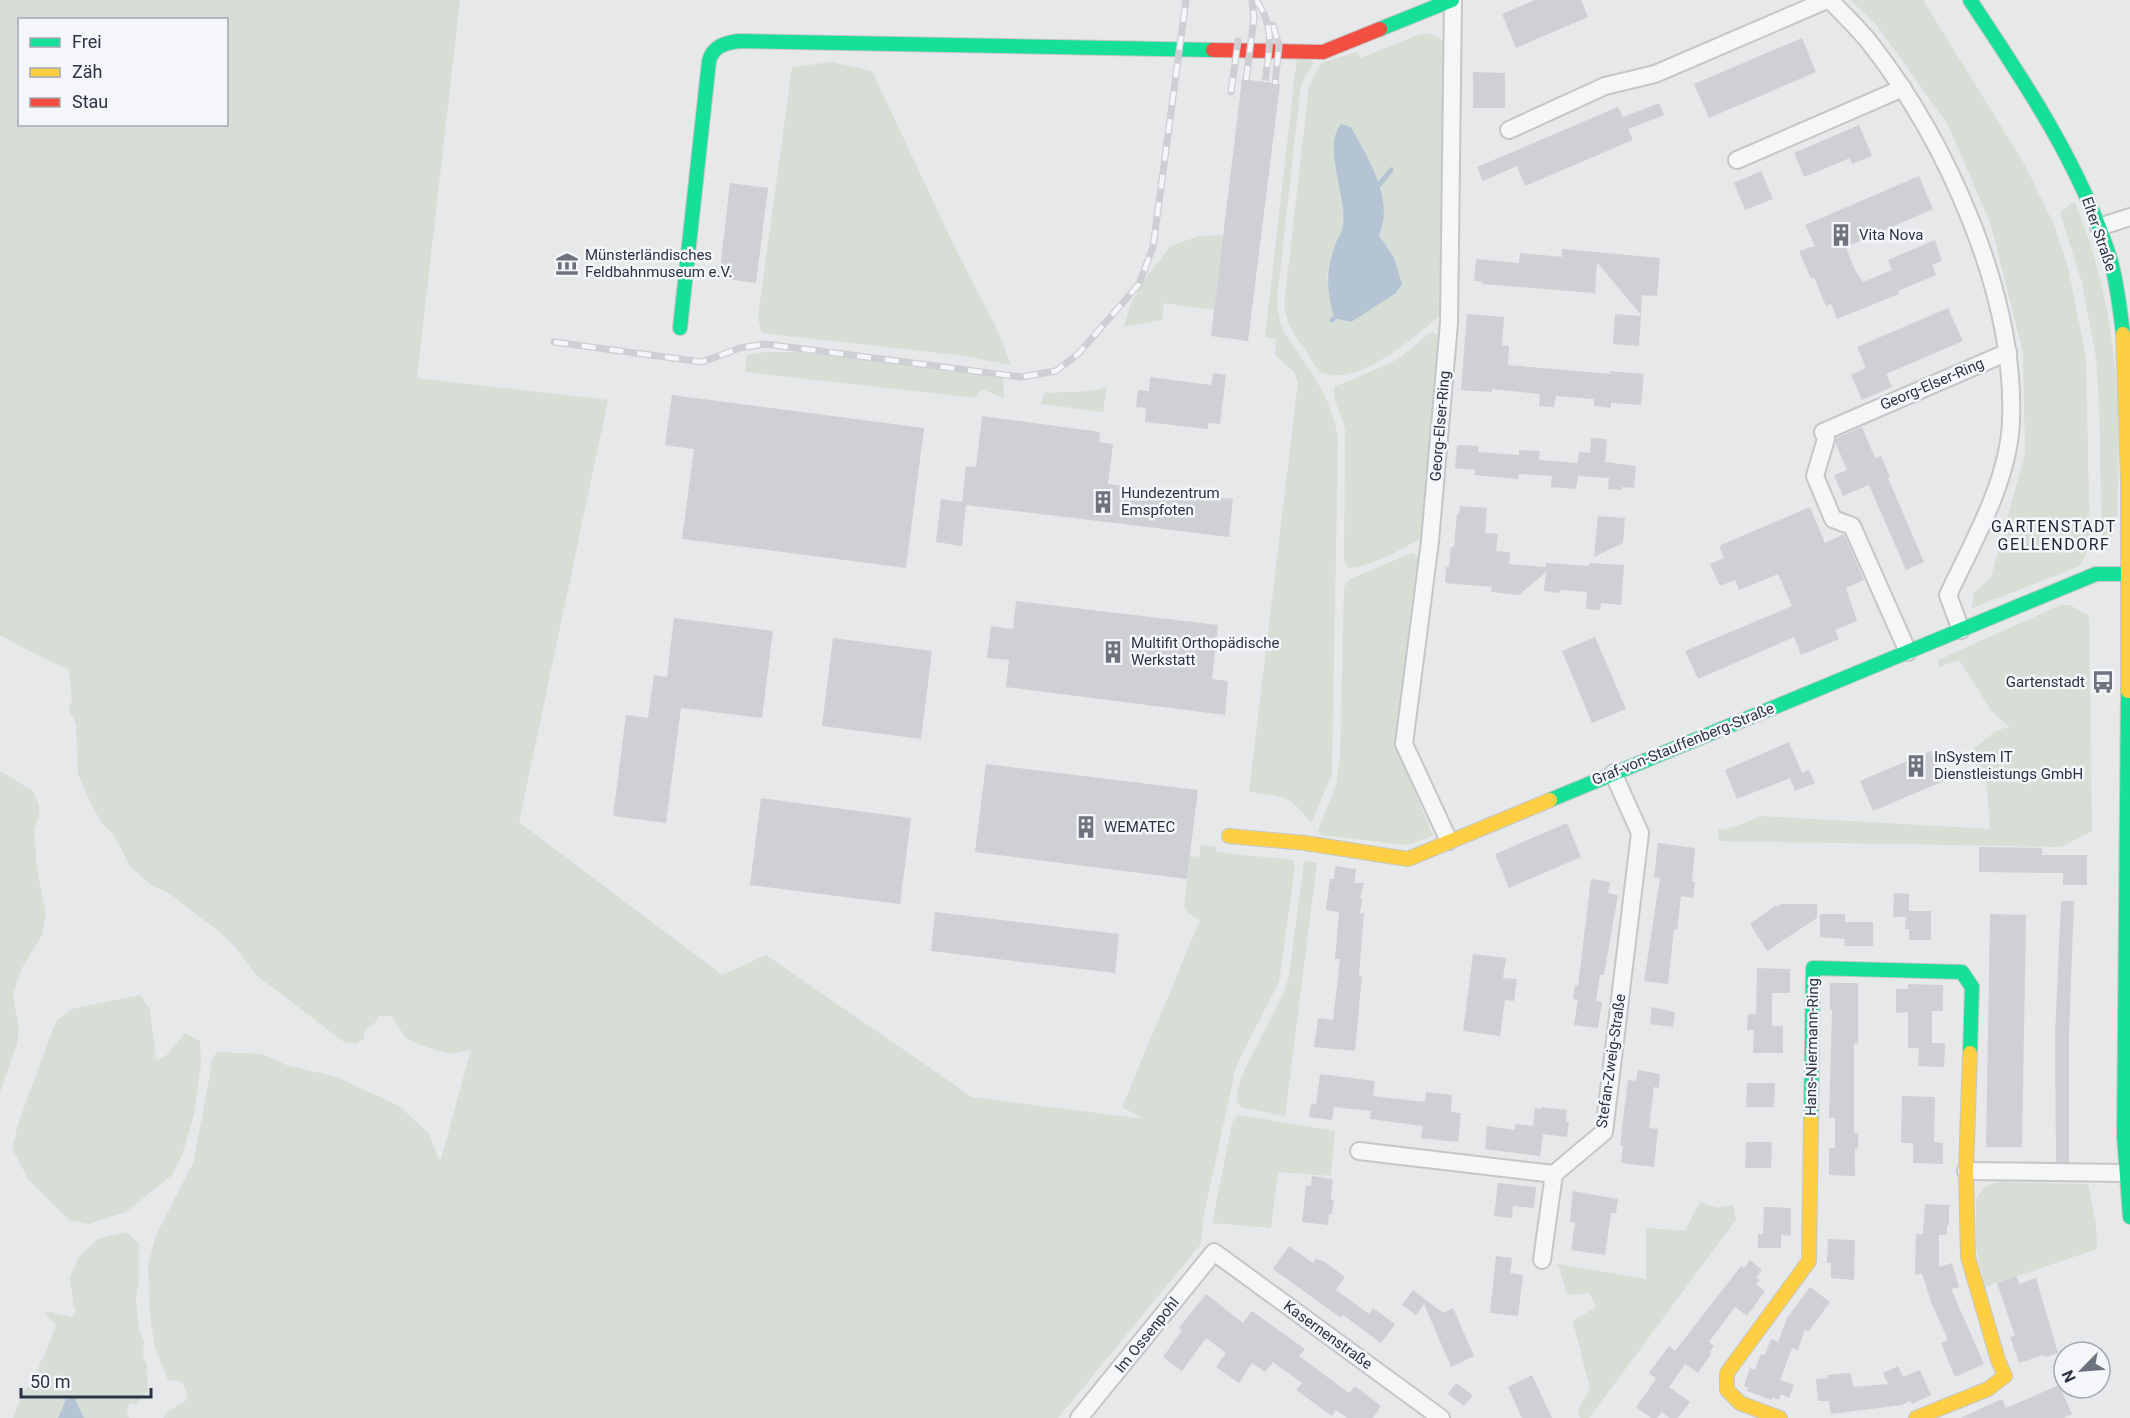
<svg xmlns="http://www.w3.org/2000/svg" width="2130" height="1418" font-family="Roboto,sans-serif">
<rect width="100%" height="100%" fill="#e6e8ea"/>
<g fill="#d6ded6" fill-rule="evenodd">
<path d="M0,0H460L417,378L608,400L519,822L722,975L766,955L972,1097L1144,1119L1122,1107L1200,920L1188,913L1184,906L1190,856L1199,857L1201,845L1216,847V852L1293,860L1295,867L1279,982L1236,1066L1203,1219L1201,1244L1058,1418H163L166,1413L188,1399L183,1382L168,1380L155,1348L150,1315L148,1265L156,1235L193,1163L211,1070V1060L217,1052L263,1054L286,1065L334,1076L399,1106L428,1133L440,1162L471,1050L452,1054L442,1052L420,1045L406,1038L391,1016H378L375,1023L365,1030L364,1039L356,1044L344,1042L256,975L234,946L217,930L167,892L150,884L130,866L115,837L101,822L90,802L78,774L76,724L69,710L72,700L69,670L29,651L0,635ZM20,20H226V124H20Z"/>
<polygon points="1850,0 1923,0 2025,165 2054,225 2068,267 2086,358 2090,546 2080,566 1972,608 1974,593 1991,577 2025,454 2023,353 1991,225 1948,125 1876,24"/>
<path d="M1420,34C1431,33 1437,35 1445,44L1441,315C1414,337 1357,389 1320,372L1289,326L1284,306L1309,86L1321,63L1357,52L1361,58ZM1341,192L1383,226L1379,235L1394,258L1334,318L1327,276L1335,243L1344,224Z"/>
<path d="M1297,57L1314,62L1304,79L1300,91L1277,300C1278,312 1279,322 1285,333C1307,367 1334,399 1338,440L1332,774L1311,823C1290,795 1283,796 1249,792L1298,382L1294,372L1275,355L1276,339L1265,337Z"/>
<polygon points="832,62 872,71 956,250 998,331 1011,365 965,356 762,333 758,317 792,67"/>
<path d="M2072,203H2075C2117,302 2122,408 2117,515L2112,536L2102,545L2099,402L2096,358L2082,283L2060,213Z"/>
<polygon points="1223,235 1214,310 1164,303 1162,320 1124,327 1130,305 1147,276 1171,246 1199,236"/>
<path d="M1431,332L1439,335L1421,538C1399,551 1373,566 1348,568L1344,561L1345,429C1342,416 1331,398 1335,386L1357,378L1398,359Z"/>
<polygon points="765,352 796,352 1003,377 1004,398 981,389 975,398 745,372 747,355"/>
<polygon points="1107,387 1103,412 1041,404 1044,393 1092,391"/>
<polygon points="1412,553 1419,557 1395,745 1433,836 1406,845 1320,835 1318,830 1336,785 1340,758 1344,587 1350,579"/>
<polygon points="2061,605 2070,605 2089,616 2092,831 2061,847 1719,841 1718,830 1733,827 1762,816 1990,829 1986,774 1966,755 1997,730 2010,727 1992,712 1959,660 1939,667 1938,663 1940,659"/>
<polygon points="0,771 33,791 39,805 39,817 34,829 37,869 46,914 42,935 22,968 17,981 13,996 19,1028 17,1044 0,1092"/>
<polygon points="1304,861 1317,863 1285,1116 1241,1107 1236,1101 1241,1077 1285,990 1289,976"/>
<polygon points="140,995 150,1009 156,1060 165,1057 185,1033 200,1041 201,1063 194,1115 182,1155 172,1175 126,1212 89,1224 69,1220 28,1179 12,1148 18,1124 56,1021 71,1009"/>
<polygon points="1238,1115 1335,1131 1331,1176 1278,1172 1271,1228 1212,1223 1232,1123"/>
<polygon points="1996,1182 2088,1184 2096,1222 2097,1249 1985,1287 1976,1248 1976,1198 1986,1186"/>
<polygon points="1700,1202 1717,1208 1733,1205 1736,1220 1589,1418 1580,1418 1578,1409 1590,1389 1573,1321 1596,1307 1590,1293 1567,1295 1558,1264 1646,1279 1646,1228 1685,1231"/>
<polygon points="126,1232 139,1244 139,1281 136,1298 139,1329 144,1342 143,1355 147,1365 148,1391 137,1404 129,1403 127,1414 129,1418 84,1418 74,1397 66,1399 58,1418 13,1418 23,1392 36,1379 40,1363 46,1352 56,1325 45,1314 50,1312 72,1317 76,1312 73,1303 70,1277 78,1258 98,1239"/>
</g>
<g fill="#b4c4d5">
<path d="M1341,124L1351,127C1368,159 1395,199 1379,235L1394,258L1402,284L1396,293L1351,322L1334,318C1327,288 1325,275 1335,245C1337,238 1343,231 1343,224C1347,196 1322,147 1341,124Z"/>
<polygon points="74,1397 84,1418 58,1418 66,1399"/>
</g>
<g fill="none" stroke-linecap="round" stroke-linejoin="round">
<g stroke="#b4c4d5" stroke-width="5">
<polyline points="1379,185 1391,170"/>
<polyline points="1332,320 1334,318"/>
</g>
</g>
<g fill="#ced0d3">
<polygon points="1535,0 1581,0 1588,17 1516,48 1502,14"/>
<polygon points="1802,38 1816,72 1709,118 1694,84"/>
<polygon points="1473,72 1505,73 1505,108 1473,108"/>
<polygon points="1242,79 1280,84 1248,341 1211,336"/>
<polygon points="1659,103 1664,115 1628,129 1633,140 1525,186 1517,166 1483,181 1477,167 1618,107 1623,117"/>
<polygon points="1859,125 1872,156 1852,164 1850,158 1804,177 1794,153"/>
<polygon points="1761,171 1773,199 1745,210 1734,183"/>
<polygon points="1919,176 1933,209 1846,247 1855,270 1863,282 1892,270 1888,260 1935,240 1942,261 1932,265 1936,275 1898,291 1899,294 1837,319 1831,304 1826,306 1814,277 1811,279 1799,251 1815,246 1805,225"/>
<polygon points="730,183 768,188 756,283 719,278"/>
<polygon points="1562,249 1660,258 1657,296 1642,295 1641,315 1597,262 1595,293 1482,284 1483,282 1474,281 1476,259 1519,263 1520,253 1562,257"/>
<polygon points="1948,308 1963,341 1886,374 1892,387 1862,400 1851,375 1866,368 1857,347"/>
<polygon points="1467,314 1504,317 1502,345 1509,346 1508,365 1610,374 1610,371 1644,374 1641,405 1611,403 1611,408 1594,406 1594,399 1556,396 1554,407 1539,406 1540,394 1492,389 1492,392 1461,390"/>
<polygon points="1615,314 1641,316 1639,346 1613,344"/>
<polygon points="1213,373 1226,375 1220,424 1208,423 1208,429 1145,422 1146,408 1136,407 1138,390 1149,391 1150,377 1211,385"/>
<polygon points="672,395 924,428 906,568 682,539 694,449 665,445"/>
<polygon points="982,416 1100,432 1099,442 1113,444 1108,484 1233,499 1229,537 966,505 962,546 936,542 941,499 962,502 966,466 976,467"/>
<polygon points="1862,427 1875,458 1881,456 1890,477 1888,478 1924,562 1906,570 1869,485 1843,496 1834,475 1847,470 1836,444 1836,438"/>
<polygon points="1591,438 1607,439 1605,462 1636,466 1634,488 1622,487 1622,490 1608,489 1609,478 1578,476 1576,489 1551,487 1552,476 1519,474 1518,479 1475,475 1475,470 1455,468 1457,445 1479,446 1478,452 1519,455 1519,450 1540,451 1539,460 1578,463 1579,452 1590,453"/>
<polygon points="1460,506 1487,508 1485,533 1498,534 1496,551 1510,552 1509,564 1546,567 1546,563 1589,566 1590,563 1624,565 1621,605 1601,603 1600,610 1586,609 1587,592 1560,590 1559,593 1544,591 1546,572 1519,595 1491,592 1492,587 1445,583 1446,567 1449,567 1451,547 1454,547 1457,514 1459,514"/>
<polygon points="1810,507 1825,543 1844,534 1864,580 1846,588 1857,621 1835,630 1839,639 1801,655 1794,637 1698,679 1685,651 1792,606 1778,574 1739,590 1735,580 1720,586 1710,564 1724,558 1719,546"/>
<polygon points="1598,516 1625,518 1623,543 1594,557"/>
<polygon points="1016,601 1218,625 1212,679 1228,681 1225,715 1006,687 1009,660 987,658 991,626 1013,629"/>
<polygon points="674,618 773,631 762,718 681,708 666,823 613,816 626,715 648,718 654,675 667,677"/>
<polygon points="1595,637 1626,709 1592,723 1562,651"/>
<polygon points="833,638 932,651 921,739 822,726"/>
<polygon points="1789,742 1802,773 1809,770 1815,783 1795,791 1790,778 1737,799 1725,770"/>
<polygon points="1931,751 1944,781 1873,811 1860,781"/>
<polygon points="986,764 1198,790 1187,879 975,852"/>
<polygon points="761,798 911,818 900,904 750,885"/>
<polygon points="1567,823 1581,857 1509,888 1495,854"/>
<polygon points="1658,843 1695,848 1692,881 1695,882 1693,898 1681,896 1677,930 1674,929 1668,984 1644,981 1660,878 1654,877"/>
<polygon points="1979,847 2042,848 2042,855 2087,855 2087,885 2063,885 2063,873 1979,872"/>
<polygon points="1335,866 1356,869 1354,883 1364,883 1360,898 1362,899 1360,914 1364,913 1359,975 1362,976 1355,1051 1314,1047 1318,1018 1333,1020 1340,959 1335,959 1339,912 1326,910 1330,879 1334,879"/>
<polygon points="1591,879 1610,882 1608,893 1618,895 1604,975 1600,975 1596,1001 1602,1002 1598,1028 1574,1025 1578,1000 1573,999 1575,985 1578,986"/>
<polygon points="1894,893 1909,894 1909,911 1931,911 1931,940 1909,940 1909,929 1905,929 1906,917 1893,917"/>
<polygon points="2061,901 2074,901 2069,1034 2069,1162 2056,1162 2056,1159 2055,1037"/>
<polygon points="1782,904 1817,904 1817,918 1767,951 1750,924 1775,906 1776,907"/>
<polygon points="935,912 1119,934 1115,973 931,951"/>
<polygon points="1820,914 1845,914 1845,922 1873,922 1873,946 1844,946 1845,939 1820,937"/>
<polygon points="1990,914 2026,915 2022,1147 1986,1147"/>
<polygon points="1473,954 1506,958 1503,978 1517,979 1514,1001 1505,1000 1500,1036 1463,1031"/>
<polygon points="1757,968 1790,969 1790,993 1772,993 1772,1026 1783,1026 1783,1053 1753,1053 1754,1030 1747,1030 1748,1014 1756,1014"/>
<polygon points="1830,983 1858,983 1858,1043 1854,1044 1854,1133 1858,1133 1858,1149 1855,1148 1855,1176 1829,1175 1829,1148 1835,1148 1835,1118 1829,1118 1832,1010 1830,1010"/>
<polygon points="1908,984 1943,985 1943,1011 1932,1011 1932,1043 1945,1043 1944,1067 1918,1066 1919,1048 1908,1048 1908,1012 1896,1013 1896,989 1908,989"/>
<polygon points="1652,1007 1675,1012 1673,1027 1650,1024"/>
<polygon points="1638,1070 1660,1074 1659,1088 1654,1087 1649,1128 1658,1129 1654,1167 1621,1163 1623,1146 1620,1145 1628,1080 1636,1081"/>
<polygon points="1320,1074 1375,1081 1373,1096 1425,1102 1426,1092 1452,1095 1451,1112 1461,1113 1458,1142 1421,1138 1423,1126 1370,1119 1371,1111 1334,1107 1332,1120 1309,1117 1311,1103 1316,1104"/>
<polygon points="1747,1083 1775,1083 1774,1107 1746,1107"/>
<polygon points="1902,1096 1935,1097 1934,1142 1943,1143 1943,1164 1913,1163 1913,1143 1901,1143"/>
<polygon points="1541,1107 1567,1110 1566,1122 1569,1122 1567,1137 1543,1134 1540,1156 1485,1149 1487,1126 1515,1130 1515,1124 1533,1126 1535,1108 1541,1109"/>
<polygon points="1746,1142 1772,1142 1771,1168 1745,1168"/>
<polygon points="1312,1176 1333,1179 1331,1200 1334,1200 1332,1214 1329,1214 1328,1225 1302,1222 1306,1185 1311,1186"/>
<polygon points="1498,1183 1536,1187 1534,1208 1513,1206 1512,1218 1494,1216"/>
<polygon points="1573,1191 1618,1199 1616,1213 1611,1213 1605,1255 1571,1250 1575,1222 1570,1222"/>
<polygon points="1925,1204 1949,1205 1949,1225 1947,1225 1947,1235 1939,1235 1939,1267 1952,1263 1959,1287 1951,1289 1984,1364 1955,1377 1941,1343 1948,1340 1931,1302 1922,1273 1915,1275 1916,1234 1923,1234"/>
<polygon points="1764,1207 1791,1208 1791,1236 1781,1235 1781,1248 1758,1248 1758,1234 1763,1234"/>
<polygon points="1828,1239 1855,1240 1854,1280 1831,1278 1831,1263 1827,1263"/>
<polygon points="1289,1246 1313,1263 1316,1259 1325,1262 1345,1277 1336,1290 1369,1314 1373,1308 1395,1324 1381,1343 1343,1315 1341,1318 1273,1269"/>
<polygon points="1496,1256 1512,1258 1510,1273 1523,1275 1518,1316 1490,1313"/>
<polygon points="1750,1260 1762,1270 1756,1278 1760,1280 1756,1284 1765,1291 1747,1316 1735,1307 1709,1342 1714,1346 1709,1353 1711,1354 1698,1373 1685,1364 1669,1387 1690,1402 1678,1418 1669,1418 1662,1412 1657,1418 1651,1418 1636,1407 1656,1379 1649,1373 1669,1346 1675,1351 1741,1266 1744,1268"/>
<polygon points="2016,1276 2019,1284 2036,1278 2058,1353 2045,1357 2044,1355 2019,1363 2010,1337 2015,1336 1997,1283"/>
<polygon points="1810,1287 1830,1302 1808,1332 1805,1329 1798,1350 1792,1348 1780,1380 1794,1385 1789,1398 1781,1394 1779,1400 1773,1397 1772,1400 1747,1391 1748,1388 1744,1386 1750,1368 1755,1370 1761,1354 1765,1355 1771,1339 1778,1342 1787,1318"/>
<polygon points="1413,1290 1443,1313 1453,1308 1474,1356 1451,1367 1424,1304 1416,1315 1402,1305"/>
<polygon points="1206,1294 1243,1323 1252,1311 1305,1349 1299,1356 1349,1393 1355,1386 1381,1406 1373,1418 1347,1418 1336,1410 1332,1416 1296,1390 1302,1383 1273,1362 1265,1372 1252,1363 1239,1383 1216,1367 1226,1353 1206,1338 1182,1371 1163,1357 1182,1330 1179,1328"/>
<polygon points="1898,1366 1903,1377 1920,1370 1931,1395 1912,1404 1910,1401 1902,1405 1831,1414 1829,1401 1818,1401 1816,1379 1828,1378 1827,1375 1851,1373 1853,1387 1888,1384 1883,1373"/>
<polygon points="1532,1375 1552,1418 1522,1418 1508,1387"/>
<polygon points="1456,1383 1473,1395 1464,1406 1448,1394"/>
<polygon points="2059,1385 2072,1414 2063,1418 1960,1418 2002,1399 2006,1408"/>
</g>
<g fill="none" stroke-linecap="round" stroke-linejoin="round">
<g stroke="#c4c6c8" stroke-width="20">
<g id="street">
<path d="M1830,0C1843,14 1858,28 1870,43C1947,142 2016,294 2011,421C2009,480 1973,542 1948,595L1961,630"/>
<polyline points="1509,130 1605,86 1655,74 1827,0"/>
<polyline points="1737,160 1903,88"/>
<polyline points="2099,227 2130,217"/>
<polyline points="1908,652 1852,526 1833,519 1815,476 1826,439 1823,432 2008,352"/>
<polyline points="1449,841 1404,744 1430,541 1449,323 1453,0"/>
<polyline points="1359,1151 1554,1174 1604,1132 1640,833 1613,773"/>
<polyline points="1966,1171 2127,1173"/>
<polyline points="1542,1260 1554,1174"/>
<polyline points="1079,1418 1214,1252 1441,1418"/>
</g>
</g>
<g stroke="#c4c6c8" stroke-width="16">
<g id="fast">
<path d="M1970,0C2024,81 2080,164 2110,258C2117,282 2120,309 2123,334"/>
<polyline points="1380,29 1452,0"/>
<path d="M680,328L709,61C713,46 725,43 739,41L1213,50"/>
<polyline points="2128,691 2124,1136 2130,1217"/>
<polyline points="1550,800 2096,574 2129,574"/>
<polyline points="1811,1120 1813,968 1962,972 1972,987 1970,1053"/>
</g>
</g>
<g stroke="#c4c6c8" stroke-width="16">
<g id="slow">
<polyline points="2123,334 2128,479 2128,691"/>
<polyline points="1229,836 1305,843 1408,859 1550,800"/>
<polyline points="1780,1418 1740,1403 1727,1390 1727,1373 1809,1261 1811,1120"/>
<polyline points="1916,1418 1988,1389 2005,1376 1998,1360 1968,1257 1966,1171 1970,1053"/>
</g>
</g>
<g stroke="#c4c6c8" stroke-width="16">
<polyline id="jam" points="1213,50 1323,52 1380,29"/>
</g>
<use href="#street" stroke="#f5f6f7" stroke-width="16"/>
<use href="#fast" stroke="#16e098" stroke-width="14"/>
<use href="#slow" stroke="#ffcf43" stroke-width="14"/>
<use href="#jam" stroke="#f24e42" stroke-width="14"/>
<g stroke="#cecfd2" stroke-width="7">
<g id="rail">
<path d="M1256,0C1276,28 1269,50 1265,82"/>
<polyline points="1273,25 1279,46 1275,84"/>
<polyline points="1246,80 1254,18 1252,0"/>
<polyline points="1231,92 1238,41"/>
<polyline points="554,342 702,362 740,348 765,344 1021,377 1056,371 1079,353 1139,284 1153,247 1186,0"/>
</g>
</g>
<use href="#rail" stroke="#f4f6f9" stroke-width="4.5" stroke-dasharray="14" stroke-linecap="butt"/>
</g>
<defs>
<g id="building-bare" transform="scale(1.8)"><path d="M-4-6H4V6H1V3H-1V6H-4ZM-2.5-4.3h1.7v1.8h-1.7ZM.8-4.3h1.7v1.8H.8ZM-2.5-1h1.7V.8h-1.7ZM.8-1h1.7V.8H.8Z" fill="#6c737f" stroke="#f4f6f9" stroke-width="2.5" paint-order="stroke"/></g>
<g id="museum-bare" transform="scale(1.8)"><path d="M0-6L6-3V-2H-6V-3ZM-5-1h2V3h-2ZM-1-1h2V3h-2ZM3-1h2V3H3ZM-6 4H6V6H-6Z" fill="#6c737f" stroke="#f4f6f9" stroke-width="2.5" paint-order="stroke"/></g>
<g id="bus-bare" transform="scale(1.8)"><path d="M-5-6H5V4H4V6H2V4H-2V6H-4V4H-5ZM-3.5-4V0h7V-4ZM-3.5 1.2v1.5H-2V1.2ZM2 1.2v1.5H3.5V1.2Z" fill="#6c737f" stroke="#f4f6f9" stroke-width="2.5" paint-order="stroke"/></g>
</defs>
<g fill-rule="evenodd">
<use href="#building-bare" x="1841" y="235"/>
<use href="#museum-bare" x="567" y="264"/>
<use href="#building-bare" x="1103" y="502"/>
<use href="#building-bare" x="1113" y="652"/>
<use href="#bus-bare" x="2103" y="682"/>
<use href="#building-bare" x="1916" y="766"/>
<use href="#building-bare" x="1086" y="827"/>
</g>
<g text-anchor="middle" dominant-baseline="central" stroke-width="5" stroke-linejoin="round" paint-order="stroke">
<g font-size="15" fill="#2b3445" stroke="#f4f6f9">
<text transform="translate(2099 234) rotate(71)">Elter Straße</text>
<text transform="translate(1932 384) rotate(-23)">Georg-Elser-Ring</text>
<text transform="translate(1440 426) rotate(-85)">Georg-Elser-Ring</text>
<text transform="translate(1683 744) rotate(-22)">Graf-von-Stauffenberg-Straße</text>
<text transform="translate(1812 1047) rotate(-89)">Hans-Niermann-Ring</text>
<text transform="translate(1611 1061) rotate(-82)">Stefan-Zweig-Straße</text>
<text transform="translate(1147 1335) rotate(-51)">Im Ossenpohl</text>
<text transform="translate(1328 1335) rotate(36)">Kasernenstraße</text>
</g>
<g font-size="15" fill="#2b3445" stroke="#f4f6f9" text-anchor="start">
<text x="1859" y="235">Vita Nova</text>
<text x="585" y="255">Münsterländisches<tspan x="585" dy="17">Feldbahnmuseum e.V.</tspan></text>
<text x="1121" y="493">Hundezentrum<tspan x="1121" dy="17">Emspfoten</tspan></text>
<text x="1131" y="643">Multifit Orthopädische<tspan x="1131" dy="17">Werkstatt</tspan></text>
<text x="2085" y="682" text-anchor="end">Gartenstadt</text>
<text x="1934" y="757">InSystem IT<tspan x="1934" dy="17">Dienstleistungs GmbH</tspan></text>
<text x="1104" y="827">WEMATEC</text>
</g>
<g font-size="16" letter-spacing="1.5" fill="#1d2536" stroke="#f4f6f9">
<text x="2054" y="526">GARTENSTADT<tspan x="2054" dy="18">GELLENDORF</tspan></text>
</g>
</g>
<rect x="18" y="18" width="210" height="108" fill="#f4f6f9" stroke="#a4a8b1" stroke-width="1.5"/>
<rect x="30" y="38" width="30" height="9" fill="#16e098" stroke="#a4a8b1" stroke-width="1.5"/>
<text x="72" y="48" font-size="18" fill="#2b3445">Frei</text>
<rect x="30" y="68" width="30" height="9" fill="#ffcf43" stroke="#a4a8b1" stroke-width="1.5"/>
<text x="72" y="78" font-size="18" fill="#2b3445">Zäh</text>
<rect x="30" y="98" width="30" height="9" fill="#f24e42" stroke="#a4a8b1" stroke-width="1.5"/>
<text x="72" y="108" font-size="18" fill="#2b3445">Stau</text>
<g transform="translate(2082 1370) rotate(245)"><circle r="28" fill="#f4f6f9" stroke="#a4a8b1" stroke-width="1.5"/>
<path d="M0-4.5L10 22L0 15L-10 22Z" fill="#6c737f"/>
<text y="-9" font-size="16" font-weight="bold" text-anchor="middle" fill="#2b3445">N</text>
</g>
<path d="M21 1388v9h130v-9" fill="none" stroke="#2b3445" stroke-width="3"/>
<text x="30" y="1388" font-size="18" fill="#2b3445" stroke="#f4f6f9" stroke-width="4.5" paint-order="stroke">50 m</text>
</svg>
